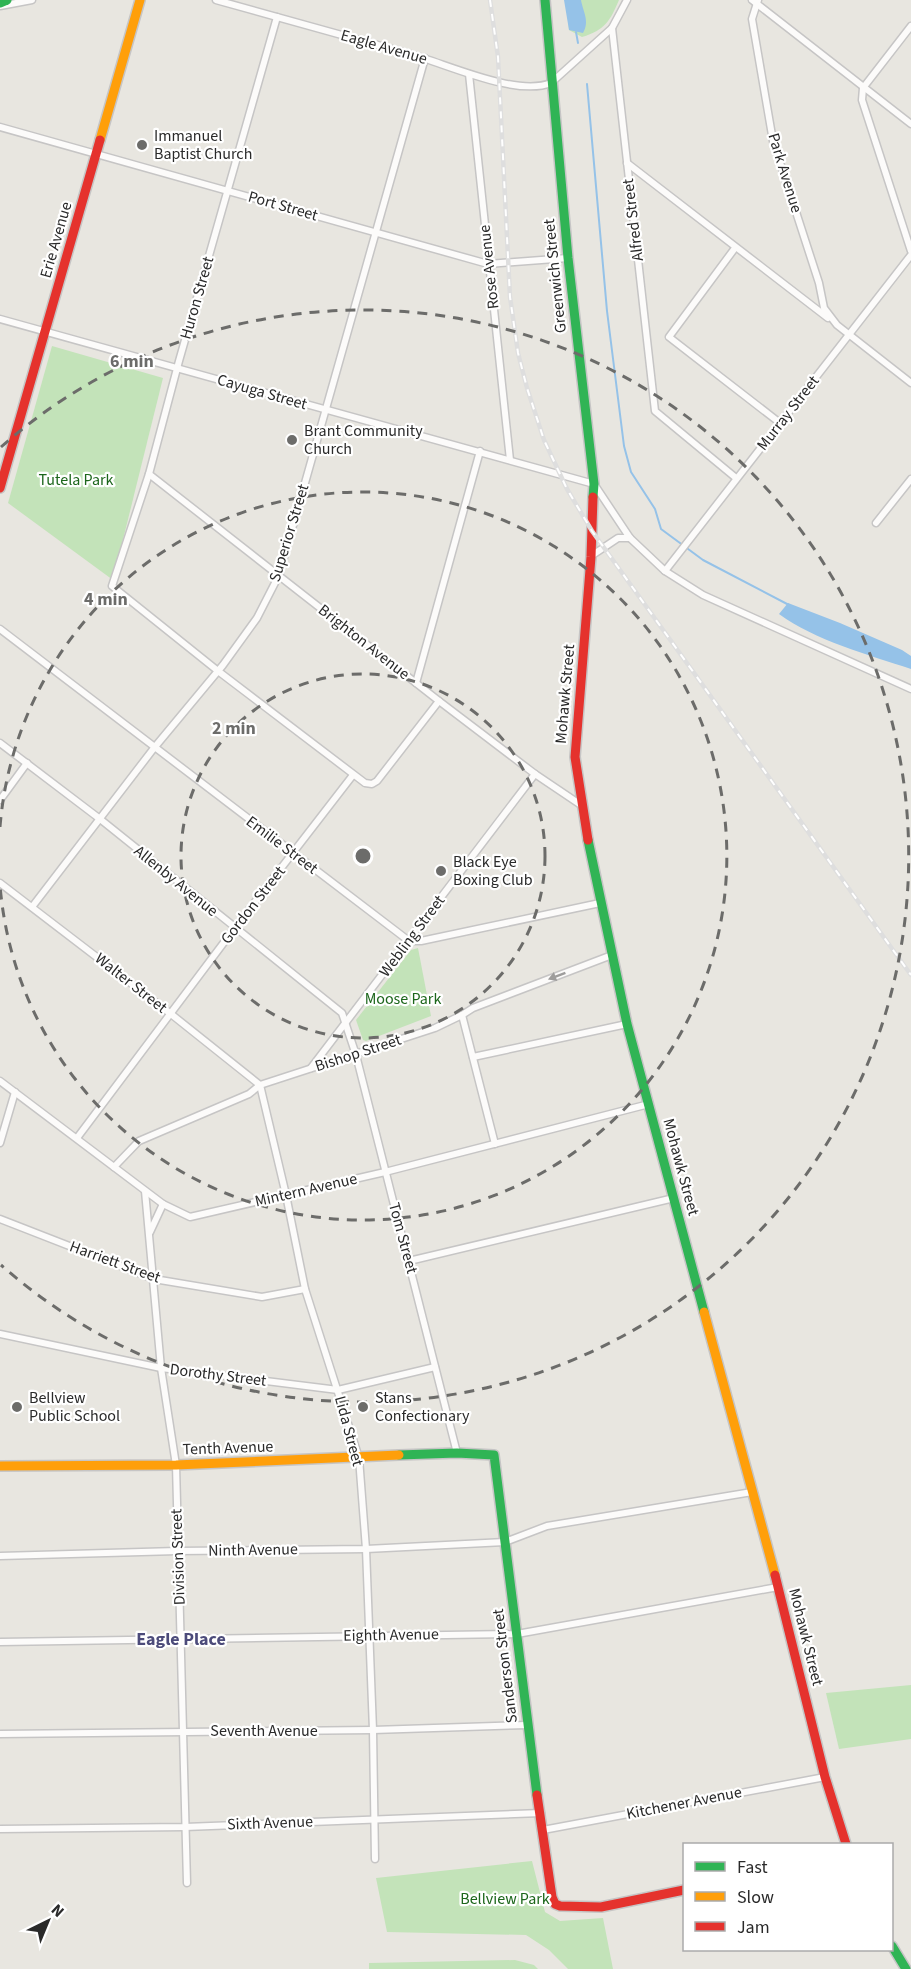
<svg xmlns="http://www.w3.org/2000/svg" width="911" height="1969" font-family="'Source Sans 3',sans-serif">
<rect width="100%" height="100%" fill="#e8e6e0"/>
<g fill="#c3e3b9">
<path d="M566,0H619C610,21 605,30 582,37L569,30Z"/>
<polygon points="52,346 163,378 113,580 8,503"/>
<polygon points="418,948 431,1016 366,1041 363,1040 356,1020 411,950"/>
<polygon points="911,1685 911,1739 839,1749 826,1693"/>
<polygon points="532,1861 545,1912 560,1921 603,1918 613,1969 568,1969 549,1950 526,1935 387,1932 376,1878"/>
<polygon points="515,1960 534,1965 538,1969 369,1969 369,1963"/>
</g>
<g fill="#95c2e8">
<path d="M564,0H581C583,12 590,21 583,33L569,30Z"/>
<path d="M788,603L840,623L902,650L911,656V669C869,655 814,640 779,614Z"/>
</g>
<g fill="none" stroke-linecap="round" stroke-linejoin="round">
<g stroke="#95c2e8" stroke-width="2">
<polyline points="576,32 578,43"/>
<polyline points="587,84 607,311 624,446 631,472 655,509 661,529 703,560 789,605"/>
</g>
<g stroke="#c6c5c5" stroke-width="9">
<g id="street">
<path d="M216,0C281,18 346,36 410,54C447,64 516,97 551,83L612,28"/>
<polyline points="627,0 612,28 655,411 736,478"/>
<polyline points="752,0 911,124"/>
<polyline points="758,0 752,19 773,141 819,283 824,308 837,325 911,383"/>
<polyline points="0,6 32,0"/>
<polyline points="277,17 179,361 149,474 112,586 218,671 365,783 372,784 377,781 439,701"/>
<polyline points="911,26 863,88 862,100 911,251"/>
<polyline points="469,74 510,460"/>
<polyline points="0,127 488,264 568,258"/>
<polyline points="627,163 828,318"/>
<polyline points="735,248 669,337 780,423"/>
<polyline points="0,319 594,484 630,538 665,571 703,595 911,689"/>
<polyline points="149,474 439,701 535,774 581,805"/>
<polyline points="876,523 911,479"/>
<polyline points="591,556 618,538 630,538"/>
<polyline points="665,571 911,255"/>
<polyline points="0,629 409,941 421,941 600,903"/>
<polyline points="416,683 480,451"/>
<polyline points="0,743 100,819 342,1013 356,1055 457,1453"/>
<polyline points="0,800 27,763"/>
<polyline points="0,883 171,1014 260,1085"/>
<polyline points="32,907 154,748 223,665 257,618 279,575 425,58"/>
<polyline points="462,1015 495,1144"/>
<polyline points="473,1057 627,1024"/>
<polyline points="311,1068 535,774"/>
<polyline points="0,1081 163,1204 190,1217 385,1172 649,1104"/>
<polyline points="260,1085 286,1195 305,1289 359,1458 366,1549 373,1730 375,1859"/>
<polyline points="77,1138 234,929 353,775"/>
<polyline points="0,1143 15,1092"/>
<polyline points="114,1167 139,1141 249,1094 260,1085 435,1028 462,1015 473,1008 612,955"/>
<polyline points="145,1191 161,1368 176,1465 187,1883"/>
<polyline points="0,1219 154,1279 262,1297 305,1289"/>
<polyline points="150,1232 163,1204"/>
<polyline points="409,1261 674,1198"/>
<polyline points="0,1334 161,1368 338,1390 435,1367"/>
<polyline points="0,1556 177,1551 366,1549 505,1542 547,1526 752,1492"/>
<polyline points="0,1642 517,1634 778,1587"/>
<polyline points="0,1734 373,1730 527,1725"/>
<polyline points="0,1829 185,1827 541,1813"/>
<polyline points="543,1830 825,1777"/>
</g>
</g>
<g stroke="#c6c5c5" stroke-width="12">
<g id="fast">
<polyline points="545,0 568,258 594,484 593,497"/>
<polyline points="0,3 7,0"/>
<polyline points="588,840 627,1024 704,1312"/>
<polyline points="399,1455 457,1453 494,1455 537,1795"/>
<polyline points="892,1946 906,1969"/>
</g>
</g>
<g stroke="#c6c5c5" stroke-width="12">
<g id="slow">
<polyline points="100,140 140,0"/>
<polyline points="704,1312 775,1575"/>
<polyline points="0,1466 176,1465 399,1455"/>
</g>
</g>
<g stroke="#c6c5c5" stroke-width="12">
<g id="jam">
<polyline points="0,488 100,140"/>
<polyline points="588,840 575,757 591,557 593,497"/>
<polyline points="775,1575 825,1777 846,1844"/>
<polyline points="537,1795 552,1897 555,1904 560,1906 601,1907 684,1890"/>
</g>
</g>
<use href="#street" stroke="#fcfbfa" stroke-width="6"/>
<use href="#fast" stroke="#30b455" stroke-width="9"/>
<use href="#slow" stroke="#ff9f0a" stroke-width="9"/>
<use href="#jam" stroke="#e5322d" stroke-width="9"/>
<g stroke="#dedede" stroke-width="4.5">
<polyline id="rail" points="490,0 498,57 510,297 518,353 527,388 544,440 567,489 592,531 911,975"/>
</g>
<use href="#rail" stroke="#fff" stroke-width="2" stroke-dasharray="7" stroke-linecap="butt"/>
</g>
<defs><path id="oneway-solid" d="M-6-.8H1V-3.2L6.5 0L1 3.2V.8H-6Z" transform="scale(1.5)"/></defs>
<use fill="#9e9d9c" href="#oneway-solid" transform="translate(557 976) rotate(159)"/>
<g fill="none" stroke="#6c6c6a" stroke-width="3" stroke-dasharray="10 8">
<circle cx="363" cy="856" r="182"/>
<path d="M0 827A364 364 0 1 1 0 885"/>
<path d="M1 447A546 546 0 1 1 1 1265"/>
</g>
<g fill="#6c6c6a" stroke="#fff" stroke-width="2">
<circle cx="142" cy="145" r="6"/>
<circle cx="292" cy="440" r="6"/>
<circle cx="441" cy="871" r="6"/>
<circle cx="17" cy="1407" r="6"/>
<circle cx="363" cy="1407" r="6"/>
</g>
<g text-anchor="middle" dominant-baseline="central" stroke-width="4.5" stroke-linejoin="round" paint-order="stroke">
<g font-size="16" fill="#2a2a2a" stroke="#fff">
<text transform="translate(384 47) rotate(16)">Eagle Avenue</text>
<text transform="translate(785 173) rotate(73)">Park Avenue</text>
<text transform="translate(283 206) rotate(16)">Port Street</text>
<text transform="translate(633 220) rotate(-97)">Alfred Street</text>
<text transform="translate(56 240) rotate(-74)">Erie Avenue</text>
<text transform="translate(489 267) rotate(-96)">Rose Avenue</text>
<text transform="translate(555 276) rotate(-96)">Greenwich Street</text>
<text transform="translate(197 298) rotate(-74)">Huron Street</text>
<text transform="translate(262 392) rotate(16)">Cayuga Street</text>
<text transform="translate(788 413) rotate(-52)">Murray Street</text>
<text transform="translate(289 533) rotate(-73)">Superior Street</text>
<text transform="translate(364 642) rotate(38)">Brighton Avenue</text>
<text transform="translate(565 694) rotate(-85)">Mohawk Street</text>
<text transform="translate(282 845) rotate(37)">Emilie Street</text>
<text transform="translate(176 881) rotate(39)">Allenby Avenue</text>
<text transform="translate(253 905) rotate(-52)">Gordon Street</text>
<text transform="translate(412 936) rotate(-53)">Webling Street</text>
<text transform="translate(131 983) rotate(38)">Walter Street</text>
<text transform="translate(358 1053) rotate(-18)">Bishop Street</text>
<text transform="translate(681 1167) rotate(75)">Mohawk Street</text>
<text transform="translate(306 1190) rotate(-13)">Mintern Avenue</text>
<text transform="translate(403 1238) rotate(75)">Tom Street</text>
<text transform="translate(115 1262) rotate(20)">Harriett Street</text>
<text transform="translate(218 1375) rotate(7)">Dorothy Street</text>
<text transform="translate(349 1431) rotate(75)">Lida Street</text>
<text transform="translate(228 1448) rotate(-2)">Tenth Avenue</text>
<text transform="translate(253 1550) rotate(-1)">Ninth Avenue</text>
<text transform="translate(178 1557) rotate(-92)">Division Street</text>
<text transform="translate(391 1635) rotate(-1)">Eighth Avenue</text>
<text transform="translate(806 1637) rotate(76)">Mohawk Street</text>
<text transform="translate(505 1666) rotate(-97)">Sanderson Street</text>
<text x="264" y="1731">Seventh Avenue</text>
<text transform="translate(684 1803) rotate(-11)">Kitchener Avenue</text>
<text transform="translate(270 1823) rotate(-2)">Sixth Avenue</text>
</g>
<g font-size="16" fill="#2a2a2a" stroke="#fff" text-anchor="start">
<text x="154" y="136">Immanuel<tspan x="154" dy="18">Baptist Church</tspan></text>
<text x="304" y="431">Brant Community<tspan x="304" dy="18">Church</tspan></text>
<text x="453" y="862">Black Eye<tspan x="453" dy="18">Boxing Club</tspan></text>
<text x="29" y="1398">Bellview<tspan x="29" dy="18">Public School</tspan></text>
<text x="375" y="1398">Stans<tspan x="375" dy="18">Confectionary</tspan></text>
</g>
<g font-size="16" fill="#1c661b" stroke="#fff">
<text x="76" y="480">Tutela Park</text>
<text x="403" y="999">Moose Park</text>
<text x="505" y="1899">Bellview Park</text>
</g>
<g font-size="18" font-weight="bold" fill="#4c4b7a" stroke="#fff">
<text x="181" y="1639">Eagle Place</text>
</g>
</g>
<circle cx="363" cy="856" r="9" fill="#6c6c6a" stroke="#fff" stroke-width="3"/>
<g font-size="18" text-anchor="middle" font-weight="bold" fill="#6c6c6a" stroke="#fff" stroke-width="4.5" stroke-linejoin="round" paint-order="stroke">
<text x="132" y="367">6 min</text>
<text x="106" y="605">4 min</text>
<text x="234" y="734">2 min</text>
</g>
<rect x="683" y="1843" width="210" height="108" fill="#ffffff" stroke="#aaaaaa" stroke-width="1.5"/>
<rect x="695" y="1862" width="30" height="9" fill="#30b455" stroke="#aaaaaa" stroke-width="1.5"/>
<text x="737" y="1873" font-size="18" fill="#2a2a2a">Fast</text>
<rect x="695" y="1892" width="30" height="9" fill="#ff9f0a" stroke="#aaaaaa" stroke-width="1.5"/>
<text x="737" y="1903" font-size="18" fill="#2a2a2a">Slow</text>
<rect x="695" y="1922" width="30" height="9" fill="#e5322d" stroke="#aaaaaa" stroke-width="1.5"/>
<text x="737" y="1933" font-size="18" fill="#2a2a2a">Jam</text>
<g transform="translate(48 1921) rotate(43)" stroke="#ffffff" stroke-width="4.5" paint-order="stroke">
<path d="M0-4.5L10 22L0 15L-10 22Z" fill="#2a2a2a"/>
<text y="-9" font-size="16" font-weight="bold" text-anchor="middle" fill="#2a2a2a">N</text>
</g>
</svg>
